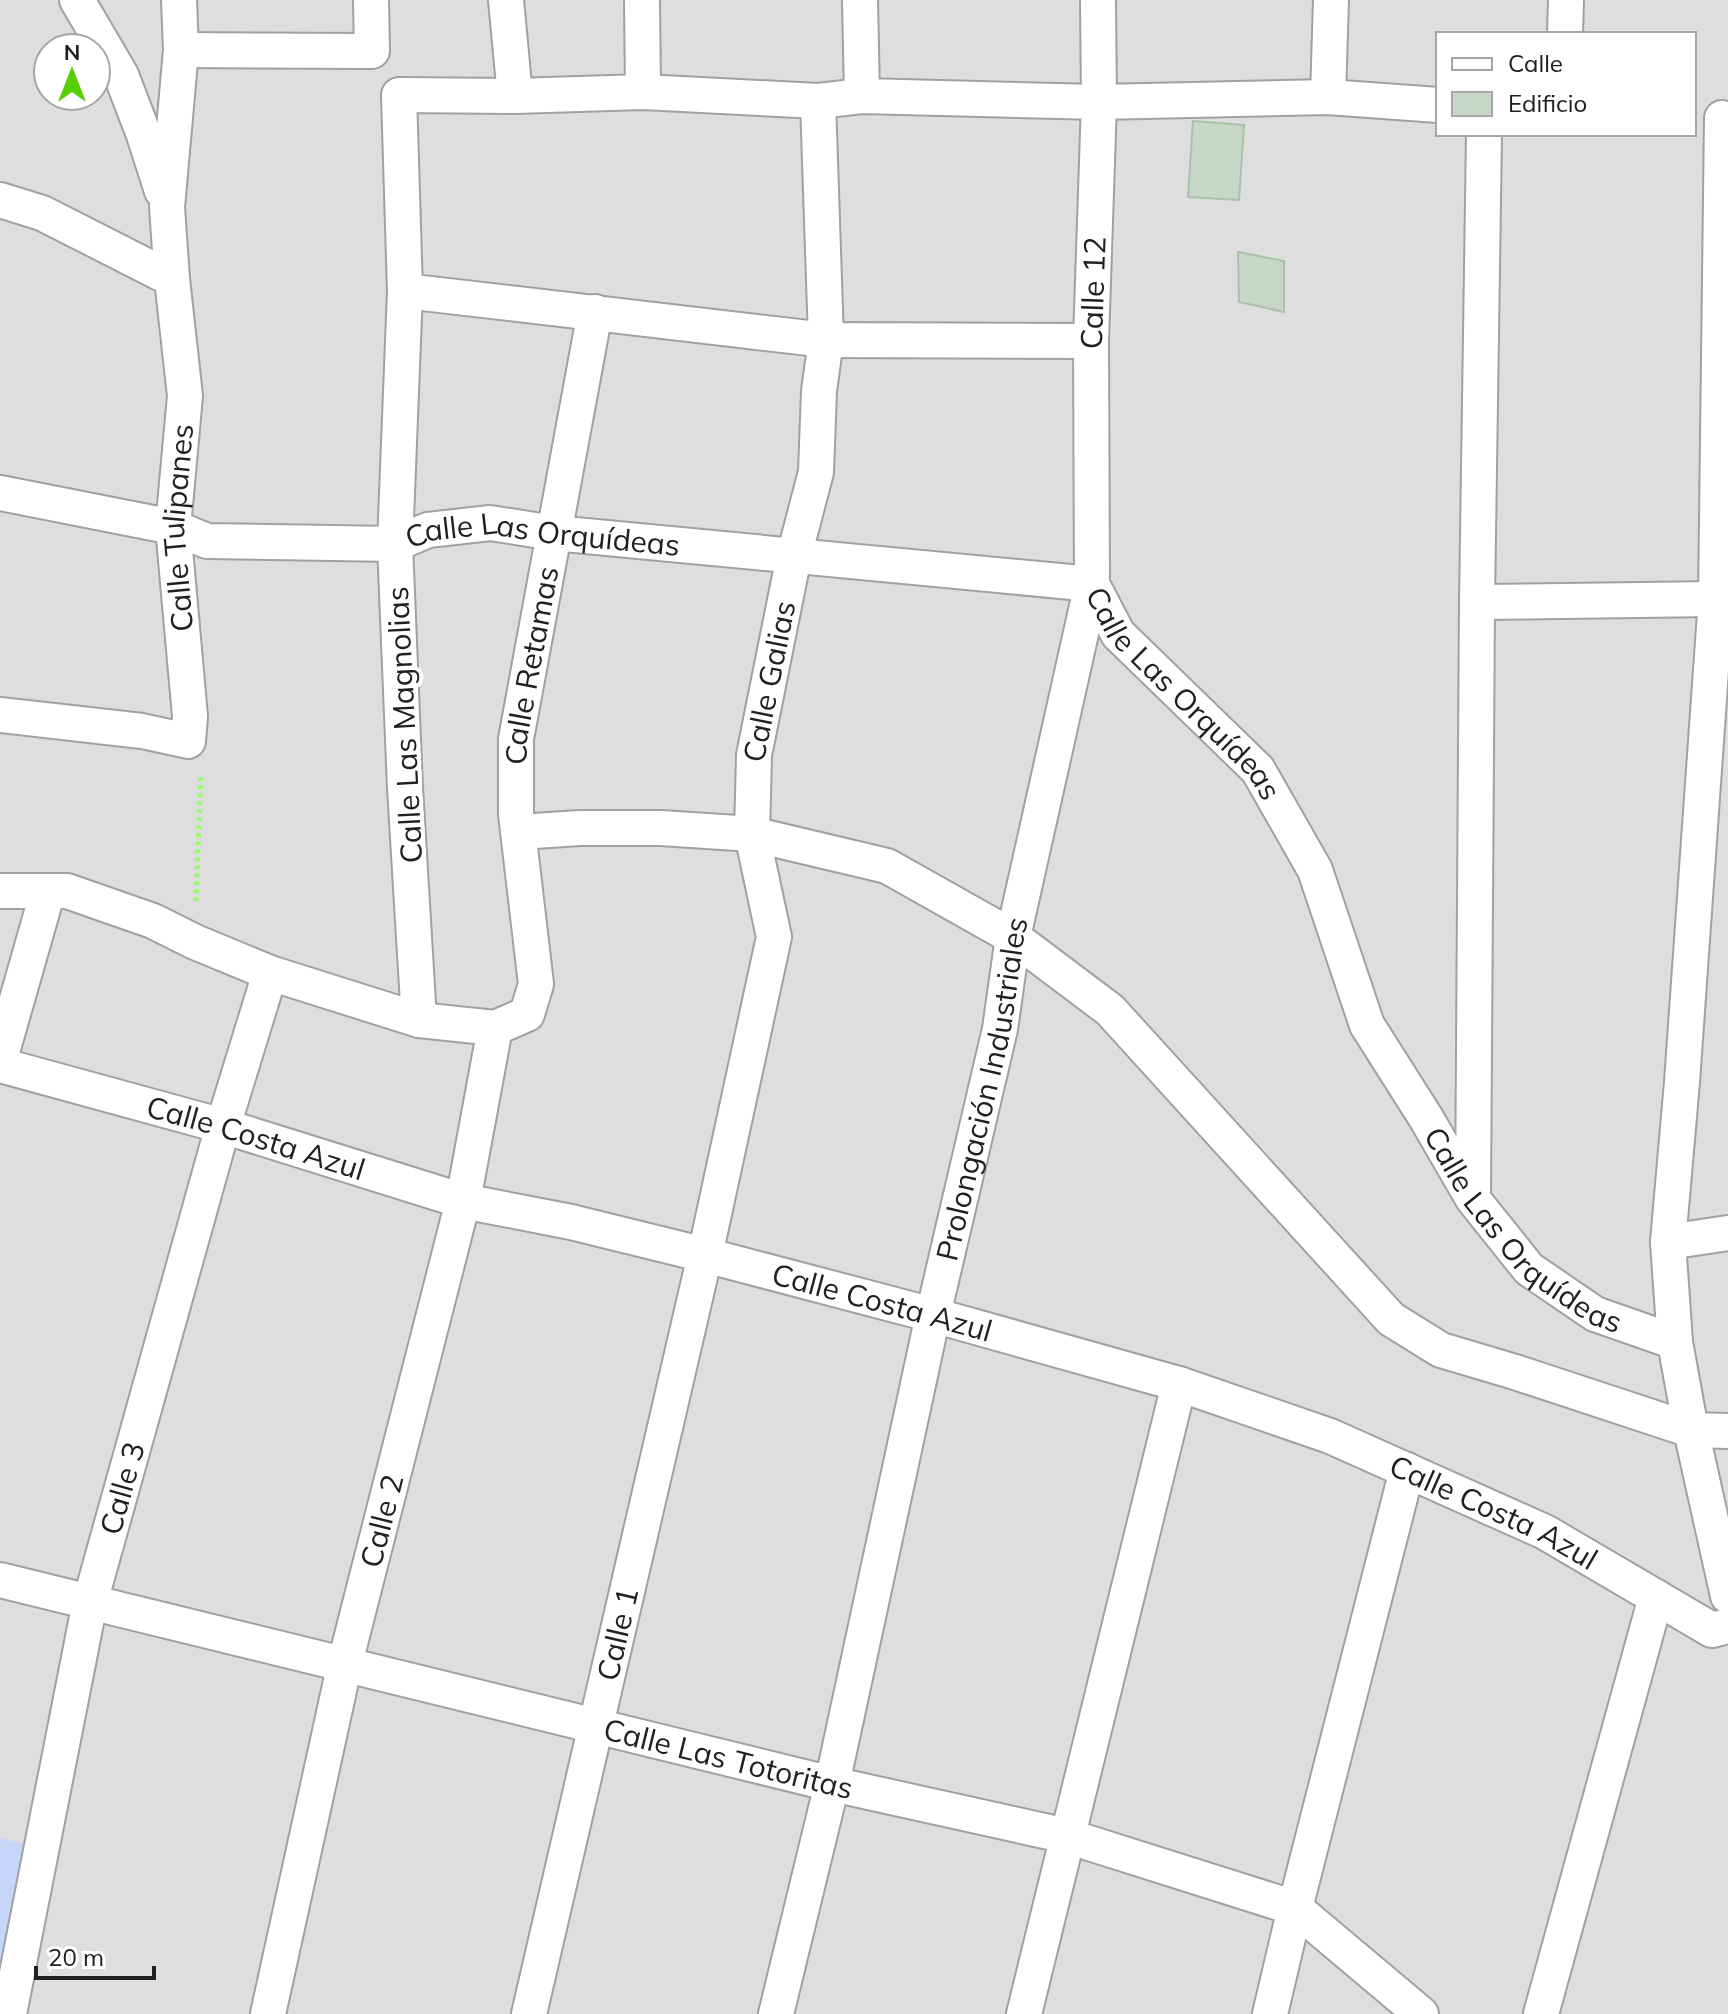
<svg xmlns="http://www.w3.org/2000/svg" width="1728" height="2014" font-family="Mulish,sans-serif">
<rect width="100%" height="100%" fill="#e7f0e9"/>
<path fill="#dddedd" fill-rule="evenodd" d="M0,0H1728V2014H0ZM1438,34H1694V134H1438ZM48,48H96V96H48Z"/>
<polygon fill="#c5d6f9" points="0,1838 37,1847 0,2006"/>
<g fill="#c7d7c7" stroke="#a9c2aa" stroke-width="2">
<polygon points="1193,121 1244,125 1239,200 1188,197"/>
<polygon points="1238,252 1284,261 1284,312 1239,302"/>
</g>
<g fill="none" stroke-linecap="round" stroke-linejoin="round">
<g stroke="#a1a1a1" stroke-width="38">
<g id="street">
<polyline points="77,0 121,75 144,135 162,191"/>
<polyline points="506,0 515,96"/>
<polyline points="642,0 643,92"/>
<polyline points="860,0 862,96"/>
<polyline points="1565,34 1566,0"/>
<polyline points="181,50 372,51 371,0"/>
<polyline points="1328,97 1331,0"/>
<polyline points="0,200 42,213 172,279"/>
<polyline points="405,291 826,340 1091,341"/>
<path id="s1" d="M0,493L173,527L207,541L395,544L428,530L490,523L554,533L1092,584"/>
<path id="s2" d="M1092,584L1118,634L1258,770L1315,870L1367,1025L1426,1118L1473,1199L1529,1269L1595,1314L1675,1342L1691,1430L1728,1596"/>
<polyline points="1477,602 1716,599"/>
<path id="s3" d="M0,715L142,731L188,741L190,716L173,527L185,396L172,279L167,207L181,50L179,0"/>
<polyline points="519,832 580,828 661,828 752,834 887,866 1013,937 1110,1010 1391,1319 1441,1350 1515,1372 1691,1430 1728,1431"/>
<path id="s4" d="M0,891H67L153,921L195,942L270,973L419,1020L495,1028L527,1014L536,984L516,814V739L595,312"/>
<polyline points="419,1020 405,788 395,544 405,291 399,95 515,96 643,92 818,101 862,96 1099,102 1328,97 1438,105"/>
<polyline points="0,1059 48,891"/>
<path id="s5" d="M0,1065L223,1126L463,1201L571,1222L705,1255L933,1315L1179,1384L1330,1436L1545,1532L1712,1630L1728,1626"/>
<polyline points="1473,1198 1477,602 1484,134"/>
<polyline points="1668,1242 1728,1233"/>
<polyline points="1675,1342 1668,1242 1682,1082 1716,599 1722,118"/>
<path id="s6" d="M0,1580L832,1784L1067,1836L1295,1908L1421,2014"/>
<path id="s7" d="M9,2014L90,1602L223,1126L270,973"/>
<path id="s8" d="M268,2014L345,1663L463,1201L495,1028"/>
<path id="s9" d="M529,2014L705,1255L774,937L752,834L754,755L794,556L816,472L819,391L826,340L818,101"/>
<path id="s10" d="M776,2014L832,1784L933,1315L1000,1029L1013,937L1092,584L1091,341L1099,102L1098,0"/>
<polyline points="1024,2014 1179,1384"/>
<polyline points="1270,2014 1295,1908 1407,1470"/>
<polyline points="1541,2014 1656,1597"/>
</g>
</g>
<polyline stroke="#9af870" stroke-width="5" stroke-dasharray="4 4" stroke-linecap="butt" points="196,901 201,775"/>
<use href="#street" stroke="#fff" stroke-width="34"/>
</g>
<g text-anchor="middle" dominant-baseline="central" stroke-width="8" stroke-linejoin="round" paint-order="stroke">
<g font-size="30" fill="#202020" stroke="#fff">
<text stroke="none"><textPath href="#s10" startOffset="1756">Calle 12</textPath></text>
<text stroke="none"><textPath href="#s3" startOffset="404">Calle Tulipanes</textPath></text>
<text stroke="none"><textPath href="#s1" startOffset="552">Calle Las Orquídeas</textPath></text>
<text stroke="none"><textPath href="#s4" startOffset="906">Calle Retamas</textPath></text>
<text stroke="none"><textPath href="#s9" startOffset="1364">Calle Galias</textPath></text>
<text stroke="none"><textPath href="#s2" startOffset="144">Calle Las Orquídeas</textPath></text>
<text transform="translate(404 725) rotate(-93)">Calle Las Magnolias</text>
<text stroke="none"><textPath href="#s10" startOffset="948">Prolongación Industriales</textPath></text>
<text stroke="none"><textPath href="#s5" startOffset="266">Calle Costa Azul</textPath></text>
<text stroke="none"><textPath href="#s2" startOffset="792">Calle Las Orquídeas</textPath></text>
<text stroke="none"><textPath href="#s5" startOffset="914">Calle Costa Azul</textPath></text>
<text stroke="none"><textPath href="#s7" startOffset="538">Calle 3</textPath></text>
<text stroke="none"><textPath href="#s5" startOffset="1562">Calle Costa Azul</textPath></text>
<text stroke="none"><textPath href="#s8" startOffset="506">Calle 2</textPath></text>
<text stroke="none"><textPath href="#s9" startOffset="390">Calle 1</textPath></text>
<text stroke="none"><textPath href="#s6" startOffset="750">Calle Las Totoritas</textPath></text>
</g>
</g>
<rect x="1436" y="32" width="260" height="104" fill="#ffffff" stroke="#a6a6a6" stroke-width="2"/>
<rect x="1452" y="58" width="40" height="12" fill="#ffffff" stroke="#a6a6a6" stroke-width="2"/>
<text x="1508" y="72" font-size="24" fill="#202020">Calle</text>
<rect x="1452" y="92" width="40" height="24" fill="#c7d7c7" stroke="#a6a6a6" stroke-width="2"/>
<text x="1508" y="112" font-size="24" fill="#202020">Edificio</text>
<g transform="translate(72 72)"><circle r="38" fill="#ffffff" stroke="#a6a6a6" stroke-width="2"/>
<path d="M0-6L14 30L0 20L-14 30Z" fill="#56ce02"/>
<text y="-12" font-size="22" font-weight="bold" text-anchor="middle" fill="#202020">N</text>
</g>
<path d="M36 1966v12h118v-12" fill="none" stroke="#202020" stroke-width="4"/>
<text x="48" y="1966" font-size="24" fill="#202020" stroke="#ffffff" stroke-width="6" paint-order="stroke">20 m</text>
</svg>
